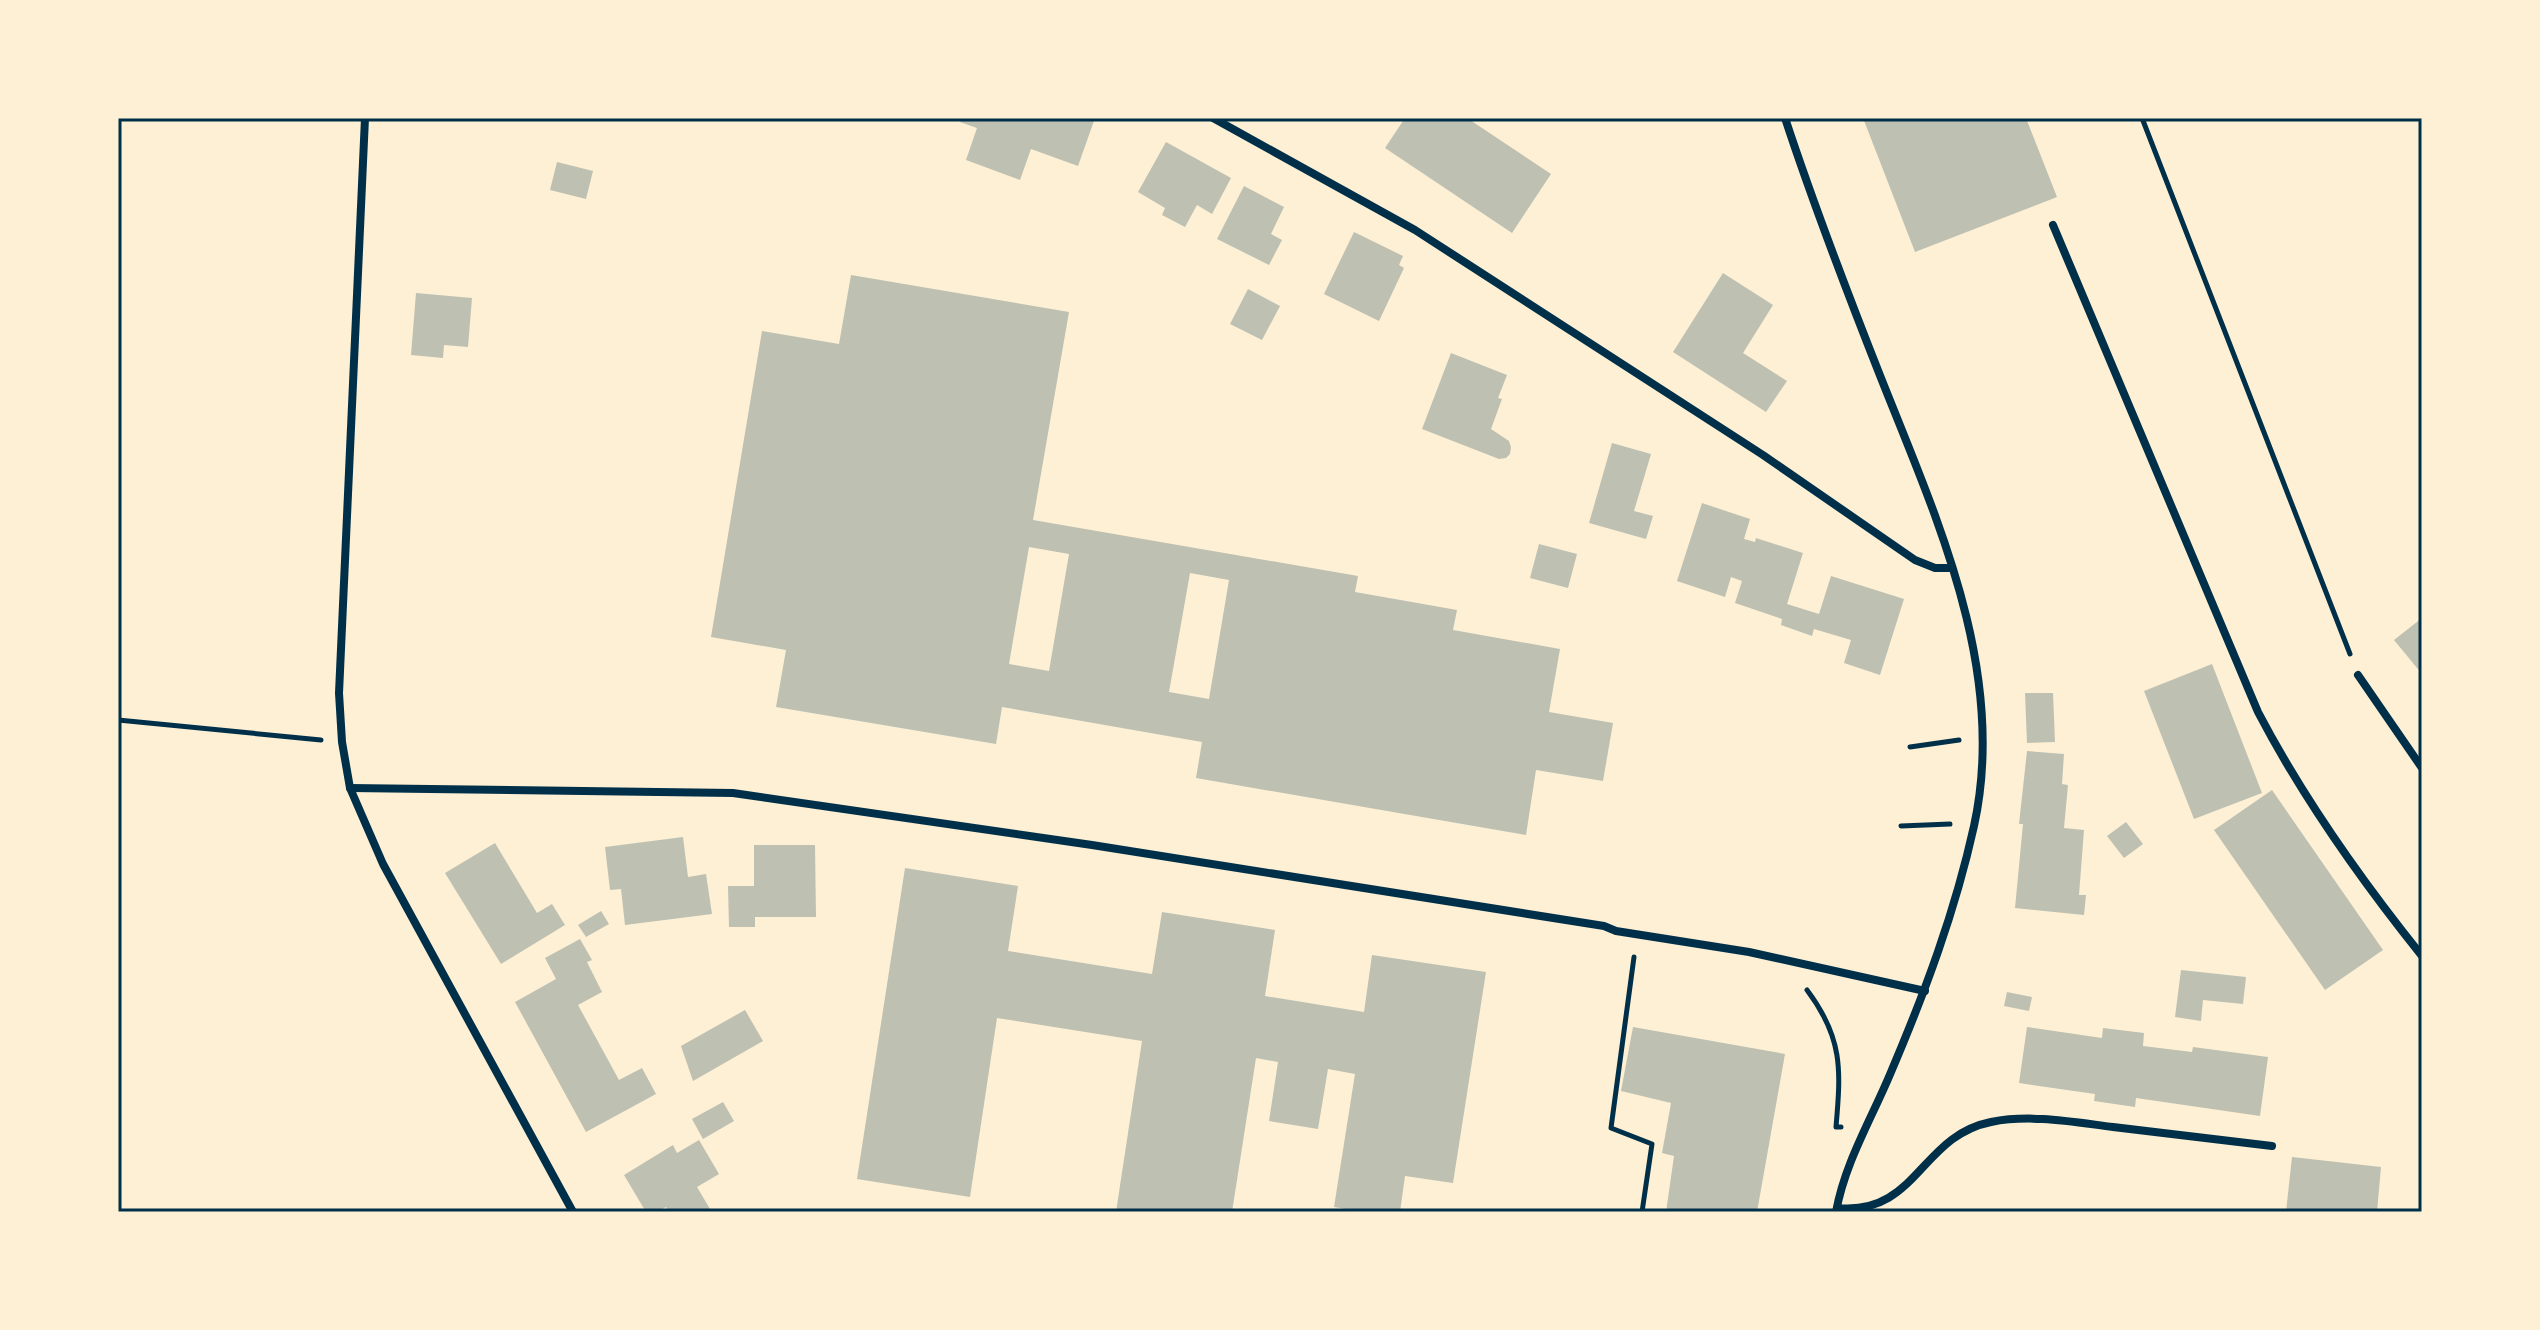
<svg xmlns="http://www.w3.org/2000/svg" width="2540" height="1330" font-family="'Source Sans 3',sans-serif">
<rect width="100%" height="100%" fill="#fdf0d5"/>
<g fill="#bec0b2" fill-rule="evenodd">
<polygon points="958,118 1095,118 1078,166 1031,149 1020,180 966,160 977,128 960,122"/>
<polygon points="1405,118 1467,118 1551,174 1512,233 1385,148"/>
<polygon points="1863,118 2026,118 2057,197 1915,252"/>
<polygon points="1166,142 1231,178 1212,214 1197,205 1185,227 1162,215 1165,208 1138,192"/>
<polygon points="557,162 593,171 586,199 550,190"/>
<polygon points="1244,186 1284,207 1271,234 1282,240 1269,265 1217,239"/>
<polygon points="1354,232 1403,256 1399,265 1404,268 1379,321 1324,294"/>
<polygon points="1723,273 1773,305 1743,353 1787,381 1766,412 1673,352"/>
<path d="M851,275L1069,312L1033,520L1358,576L1355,592L1457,610L1453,630L1560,649L1549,712L1613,723L1603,781L1536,770L1526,835L1196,778L1202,742L1002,707L996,744L776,707L786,650L711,637L762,331L839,344ZM1029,547L1069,554L1049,671L1009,664ZM1190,573L1229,580L1209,699L1169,692Z"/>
<polygon points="1248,289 1280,306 1262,340 1230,324"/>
<polygon points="416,293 472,298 468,347 444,345 443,358 411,355"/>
<polygon points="1451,353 1507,375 1498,398 1502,399 1491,429 1509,441 1511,447 1510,454 1506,458 1499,459 1422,429"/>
<polygon points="1612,443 1651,454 1634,511 1653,516 1646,539 1589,523"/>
<polygon points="1702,503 1750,519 1744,539 1755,542 1756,538 1803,553 1787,604 1819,614 1831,576 1904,599 1880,675 1844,663 1851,640 1814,629 1812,636 1781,625 1782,619 1735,603 1742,581 1731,577 1725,597 1677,581"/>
<polygon points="1539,544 1577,554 1568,588 1530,578"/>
<polygon points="2422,618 2422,674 2394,640"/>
<polygon points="2212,664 2262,793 2194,819 2144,691"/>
<polygon points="2025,693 2053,693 2055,742 2027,743"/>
<polygon points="2027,751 2064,754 2062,784 2068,785 2064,828 2084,830 2079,895 2086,895 2084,915 2015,908 2023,824 2019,824"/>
<polygon points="2272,790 2383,950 2325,990 2214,830"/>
<polygon points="2126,822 2143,844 2124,858 2107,836"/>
<polygon points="683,837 688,877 706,874 712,914 625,925 621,889 610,890 605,847"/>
<polygon points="495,843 537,913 552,904 565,925 501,964 445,873"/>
<polygon points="754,845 815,845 816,917 755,917 755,927 729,927 728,886 754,886"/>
<polygon points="905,868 1018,886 1008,951 1152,974 1162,912 1275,930 1265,996 1364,1012 1372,955 1486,972 1453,1183 1405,1176 1400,1212 1363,1212 1334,1207 1355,1074 1328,1069 1318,1129 1269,1121 1278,1062 1256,1058 1232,1212 1116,1212 1142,1041 997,1018 970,1197 857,1179"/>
<polygon points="601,911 609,924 586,937 578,925"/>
<polygon points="580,939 592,960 587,962 602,992 578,1005 619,1080 642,1068 656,1094 586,1132 515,1002 556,979 545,958"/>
<polygon points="2181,970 2246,977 2243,1004 2203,1000 2201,1021 2175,1017"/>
<polygon points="2007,992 2032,997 2029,1011 2004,1006"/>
<polygon points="745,1010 763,1041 693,1081 681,1046"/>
<polygon points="1633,1027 1785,1054 1757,1212 1666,1212 1674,1156 1662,1153 1671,1103 1621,1091"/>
<polygon points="2027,1027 2102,1038 2103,1028 2144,1033 2143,1046 2192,1052 2193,1047 2268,1057 2260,1116 2136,1098 2135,1107 2094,1101 2095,1094 2019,1083"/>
<polygon points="723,1102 734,1121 703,1139 692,1119"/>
<polygon points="699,1140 719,1174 697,1187 710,1209 704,1212 669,1212 666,1207 657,1212 646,1212 624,1175 673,1145 677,1153"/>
<polygon points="2292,1157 2381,1167 2377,1212 2286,1212"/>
</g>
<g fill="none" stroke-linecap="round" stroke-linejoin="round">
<g stroke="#003049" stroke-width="5">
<polyline points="2142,118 2350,654"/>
<polyline points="118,720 321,740"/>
<polyline points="1910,747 1959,740"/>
<polyline points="1901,826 1950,824"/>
<polyline points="1634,957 1611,1128 1652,1144 1642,1212"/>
<path d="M1807,990C1843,1038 1841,1069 1836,1127H1841"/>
</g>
<g stroke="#003049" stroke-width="8">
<polyline points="365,118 339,693 342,742 350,788 383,864 573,1212"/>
<polyline points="1213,118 1415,230 1763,455 1915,560 1935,568 1952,568"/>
<path d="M1785,118C1814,206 1847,292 1881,378C1937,519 2008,672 1974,826C1955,912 1925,992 1891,1072C1872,1118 1845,1162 1836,1212"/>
<path d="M2053,225L2258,712C2303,798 2361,880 2422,956"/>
<polyline points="2358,675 2422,768"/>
<polyline points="350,788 733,793 1092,845 1604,926 1616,931 1749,952 1925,991"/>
<path d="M1837,1208C1917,1216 1920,1136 1991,1122C2031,1114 2073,1122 2113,1127C2166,1133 2219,1140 2272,1146"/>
</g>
</g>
<rect width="2540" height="1330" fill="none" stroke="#fdf0d5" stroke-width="240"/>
<rect x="120" y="120" width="2300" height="1090" fill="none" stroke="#003049" stroke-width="3"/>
</svg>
